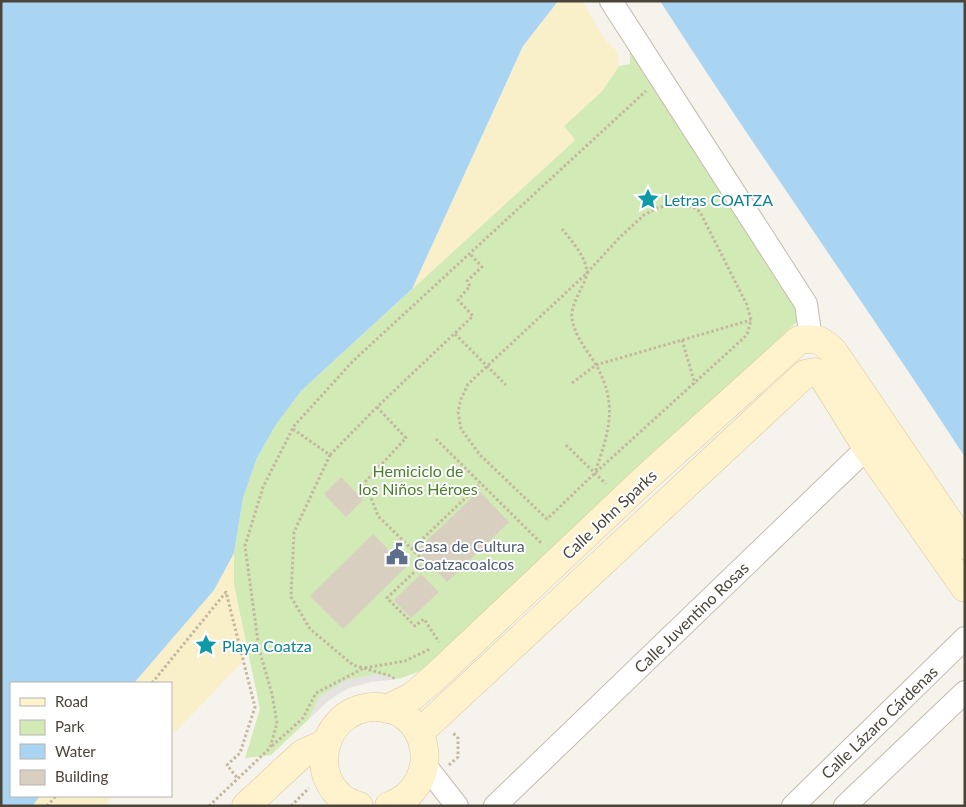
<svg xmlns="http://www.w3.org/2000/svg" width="966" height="807" font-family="Lato,sans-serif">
<rect width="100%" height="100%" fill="#f6f3ec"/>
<polygon fill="#d2eab5" points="630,44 803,316 526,577 420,671 399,679 375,674 320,696 309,719 271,755 245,758 260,709 234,585 234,553 243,498 257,458 275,426 301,391 575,140 564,126 602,91 619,66 630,64"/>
<g fill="#f9efc9">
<polygon points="557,1 582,1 605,40 617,51 619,66 602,91 564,126 575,140 412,289 524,45"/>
<polygon points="234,553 234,585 248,656 171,736 171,683 134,683 214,590"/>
<polygon points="40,796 113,796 104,806 32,806"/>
</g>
<polygon fill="#e5e3e0" points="375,674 399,679 371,682 349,688 329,700 309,719 320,696 346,680"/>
<g fill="#a9d4f2">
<polygon points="1,1 558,1 523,46 412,289 301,391 275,426 257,458 243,498 234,553 214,590 134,683 11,683 11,796 40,796 32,806 1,806"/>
<path d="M660,1H965V457C865,304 759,155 660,1Z"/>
</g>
<g fill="#d8cfc1">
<polygon points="341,477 363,500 346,517 324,494"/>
<polygon points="479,491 509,522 447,582 417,550"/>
<polygon points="373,534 406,567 343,629 310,596"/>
<polygon points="421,574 439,592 411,618 394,600"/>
</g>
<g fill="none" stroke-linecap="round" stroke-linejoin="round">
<g stroke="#c2bbae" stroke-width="24">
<g id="street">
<polyline points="611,1 806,304 811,339"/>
<polyline points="425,765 457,806"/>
<polyline points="495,806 867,448 879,438"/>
<polyline points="793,806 965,638"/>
<polyline points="845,806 965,692"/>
</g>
</g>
<g stroke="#d6c79b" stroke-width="29">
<g id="secondary">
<path d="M387,709L413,696L434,678L648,476L799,340C816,338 821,339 833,351L965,545"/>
<polyline points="419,733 805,374 815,372 823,377 867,448 965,588"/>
<polyline points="246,806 302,754 326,743"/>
<path d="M359,806C305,791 317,710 373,707C430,704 446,785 389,806"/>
</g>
</g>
<g stroke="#c4b79f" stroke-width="3" stroke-dasharray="2.5 2.5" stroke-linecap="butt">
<polygon points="679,203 695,208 700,212 747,305 751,320 747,335 595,473 547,519 480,455 461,429 458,412 461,399 468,384 587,273 620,237 644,215 657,208"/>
<path d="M562,229C571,240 586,257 587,272C587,279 580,290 577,297C574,304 571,311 572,319C575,336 586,349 595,363C619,405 609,430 595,473"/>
<polyline points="455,334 506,385"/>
<polyline points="682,340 695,384"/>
<polyline points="572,383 596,365 751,320"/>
<polyline points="377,407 406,438 365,482 378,516 425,562 387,598 415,626 424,619 439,642"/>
<polyline points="293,429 330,455 294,532 291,597 310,629 353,665 391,676 395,679"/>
<polyline points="436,439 542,544"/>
<polyline points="566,445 606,484"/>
<polyline points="330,455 377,407 473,316 458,300 470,286 467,281 482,267 470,254"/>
<polyline points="412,549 481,483"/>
<polyline points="152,683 226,592 255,707 240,753 227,765 238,779"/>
<polyline points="272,746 303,718 316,693 364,668 405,661 430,649"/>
<polyline points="449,765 458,757 458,738 453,733"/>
<polyline points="47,806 56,796"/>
<polyline points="209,806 270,748 277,723 272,694 259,649 245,546 263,487 294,426 353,361 646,91"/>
<polyline points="291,806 309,788"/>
</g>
<use href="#street" stroke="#fff" stroke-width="22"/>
<use href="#secondary" stroke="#fff3cd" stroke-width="28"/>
</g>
<defs>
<g id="sight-bare" transform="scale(1.725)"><path d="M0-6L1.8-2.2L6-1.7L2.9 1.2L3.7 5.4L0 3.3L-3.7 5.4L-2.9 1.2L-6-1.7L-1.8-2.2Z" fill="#0f9aa8" stroke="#fff" stroke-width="2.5" paint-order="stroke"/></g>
<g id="civic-bare" transform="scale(1.725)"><path d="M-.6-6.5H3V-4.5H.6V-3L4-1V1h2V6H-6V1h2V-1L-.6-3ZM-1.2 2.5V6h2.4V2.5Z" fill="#5c6f8a" stroke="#fff" stroke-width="2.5" paint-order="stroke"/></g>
</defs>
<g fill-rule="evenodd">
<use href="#sight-bare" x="648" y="199"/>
<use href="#civic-bare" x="397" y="554"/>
<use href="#sight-bare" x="206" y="645"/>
</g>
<g text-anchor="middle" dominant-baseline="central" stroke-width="4" stroke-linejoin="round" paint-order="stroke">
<g font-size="16" fill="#0d838f" stroke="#fff" text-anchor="start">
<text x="664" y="199">Letras COATZA</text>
<text x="222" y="645">Playa Coatza</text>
</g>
<g font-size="16" fill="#4a7f2a" stroke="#fff">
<text x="418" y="470">Hemiciclo de<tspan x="418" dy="18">los Niños Héroes</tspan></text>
</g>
<g font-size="16" fill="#4b4439" stroke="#fff">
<text transform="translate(609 514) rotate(-43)">Calle John Sparks</text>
<text transform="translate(691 617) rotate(-44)">Calle Juventino Rosas</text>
<text transform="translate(879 722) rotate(-44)">Calle Lázaro Cárdenas</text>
</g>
<g font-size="16" fill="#4e5e75" stroke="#fff" text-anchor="start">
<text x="414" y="545">Casa de Cultura<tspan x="414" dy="18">Coatzacoalcos</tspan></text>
</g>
</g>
<rect width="966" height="807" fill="none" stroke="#4b4439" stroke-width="5"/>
<rect x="10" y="682" width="162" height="115" fill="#ffffff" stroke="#b7b4b0"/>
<rect x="20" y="698" width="25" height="8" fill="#fff3cd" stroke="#b7b4b0"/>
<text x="55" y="707" font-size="15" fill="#4b4439">Road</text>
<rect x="20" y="720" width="25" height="15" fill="#d2eab5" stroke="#b7b4b0"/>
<text x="55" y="732" font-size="15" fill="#4b4439">Park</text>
<rect x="20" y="744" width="25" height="15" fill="#a9d4f2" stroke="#b7b4b0"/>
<text x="55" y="757" font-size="15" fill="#4b4439">Water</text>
<rect x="20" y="770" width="25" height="15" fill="#d8cfc1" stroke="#b7b4b0"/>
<text x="55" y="782" font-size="15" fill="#4b4439">Building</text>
</svg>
